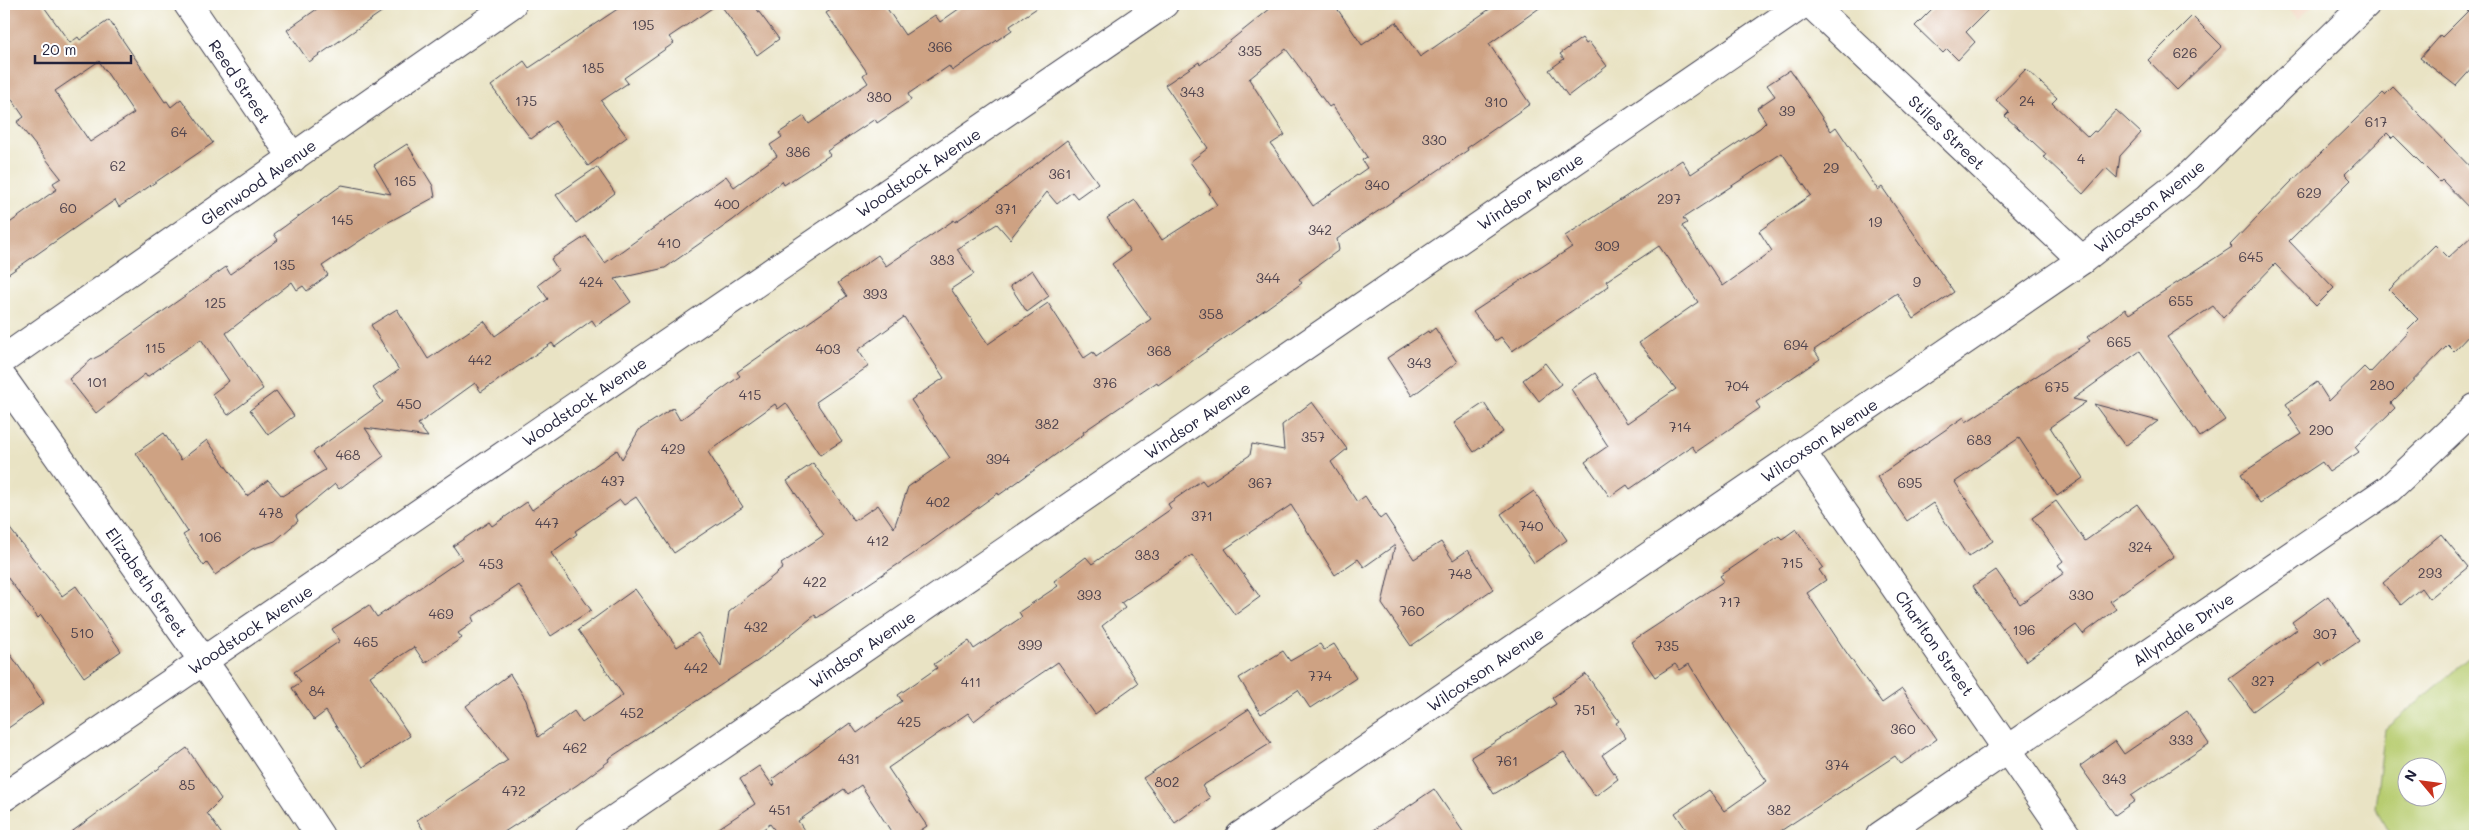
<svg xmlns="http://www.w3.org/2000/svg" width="2479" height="840" font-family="Mali,sans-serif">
<rect width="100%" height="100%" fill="#fff"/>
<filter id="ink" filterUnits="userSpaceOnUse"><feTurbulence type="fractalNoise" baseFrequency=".02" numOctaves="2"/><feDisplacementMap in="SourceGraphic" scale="10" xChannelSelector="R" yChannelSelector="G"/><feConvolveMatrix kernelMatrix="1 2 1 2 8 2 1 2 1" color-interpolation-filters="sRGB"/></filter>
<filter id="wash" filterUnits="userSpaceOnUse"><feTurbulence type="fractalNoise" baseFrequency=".0096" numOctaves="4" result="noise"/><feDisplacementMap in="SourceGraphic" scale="20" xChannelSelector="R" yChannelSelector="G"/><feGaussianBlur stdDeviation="1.12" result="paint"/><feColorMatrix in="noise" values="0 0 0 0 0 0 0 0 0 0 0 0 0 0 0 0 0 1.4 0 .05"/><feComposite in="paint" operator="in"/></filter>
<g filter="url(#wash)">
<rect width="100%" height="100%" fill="#e9e3c4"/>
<polygon fill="#f2d4be" points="2282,4 2314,4 2298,19"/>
<path fill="#b7cc70" stroke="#6c7756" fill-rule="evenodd" d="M2475,653V836H2391L2375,807L2385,729ZM2406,768H2436V798H2406Z"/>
<g id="blocks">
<g fill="#cea283" fill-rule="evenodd">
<path d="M4,4H42L70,43L78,37L80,40L109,20L165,102L167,101L171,107L181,99L213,143L119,207L115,200L4,277V227L57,189L53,183L61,178L17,122L24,117L4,88ZM99,61L134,113L90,142L55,91Z"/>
<polygon points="324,4 393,4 309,62 287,30"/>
<polygon points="625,4 718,4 669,37 674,43 624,78 628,83 601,101 627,137 588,166 555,121 531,139 491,86 524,61 529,68"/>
<polygon points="720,4 753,4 779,39 757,55"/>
<polygon points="840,4 884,4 905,35 935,15 940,22 966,4 1043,4 1010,26 1012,30 952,71 949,66 908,94 911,100 877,123 875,119 827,151 830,155 784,185 782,181 733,220 665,268 615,279 631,302 596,326 592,320 555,347 552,343 481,392 475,383 418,424 428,437 365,428 384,456 339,489 335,484 296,516 298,521 275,541 252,549 215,575 207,563 204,566 183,535 188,532 136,453 164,433 181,460 207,440 247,496 268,480 282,496 325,470 313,452 383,402 373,388 399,370 371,325 397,309 428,359 484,321 495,336 548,299 538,285 558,270 551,259 586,236 605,263 726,176 734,187 777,156 770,145 782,137 779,133 804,116 809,124 868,83 863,75 867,72 826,13"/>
<path d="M1276,4H1334L1362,45L1396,22L1420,57L1497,4H1545L1489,44L1530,104L1467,148L1468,150L1337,239L1339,250L1299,279L1302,283L1211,348L1158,385L1157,382L1083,432L1084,434L1040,466L999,495L998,493L912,555L817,618L815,615L759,660L608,759L609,761L577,785L498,836H427L417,820L508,760L466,706L510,674L526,700L538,737L574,711L582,723L623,695L578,630L635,589L677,647L698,633L721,667L729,612L783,568L781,564L824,535L787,481L813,463L854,521L878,505L894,528L908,487L950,458L911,400L944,378L904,317L858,350L869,366L816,402L842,441L820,455L786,403L778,409L775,404L708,452L743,507L674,553L636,497L624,505L620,500L575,531L577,534L551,553L591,610L551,636L519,585L472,617L474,622L458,633L462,638L425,663L414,647L370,676L410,736L363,767L326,711L314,720L292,688L301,682L294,672L340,641L332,629L369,605L377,617L462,559L453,546L489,522L492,526L527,502L532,510L617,450L622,459L639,430L673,408L680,420L740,376L737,372L847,296L838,283L878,255L886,266L954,220L955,222L1001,191L1067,140L1098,183L1077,198L1072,192L1057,204L1047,192L1010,239L997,224L957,249L974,274L951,289L988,344L1048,303L1084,358L1093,352L1096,357L1151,319L1112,264L1130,251L1107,218L1135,200L1162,240L1217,205L1209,193L1211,191L1190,162L1208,148L1165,85L1199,62L1200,65ZM1286,49L1329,107L1332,105L1367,157L1362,160L1367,168L1313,206L1271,144L1285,135L1249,79Z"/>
<polygon points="1937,4 1994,4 1966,32 1975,42 1958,60 1947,49 1943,53 1915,26"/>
<polygon points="2475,4 2475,65 2456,86 2420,58 2440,35 2442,37"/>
<polygon points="2192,16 2222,46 2177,90 2148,60"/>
<polygon points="1582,38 1586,44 1589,42 1607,66 1568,96 1549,70 1564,59 1560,54"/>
<polygon points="2026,69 2057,98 2052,103 2088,137 2094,131 2096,132 2116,110 2141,133 2120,156 2117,178 2106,168 2083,194 2044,157 2046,154 2005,116 2009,112 1996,100"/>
<path d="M1790,70L1831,131L1836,127L1878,190L1882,187L1954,292L1914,319L1897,293L1814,350L1820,359L1756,402L1760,408L1696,452L1692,446L1630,489L1627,485L1610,497L1585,462L1608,446L1571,389L1595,373L1627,423L1676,389L1639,343L1698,302L1659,246L1606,281L1609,286L1512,351L1501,337L1495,341L1473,312L1572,247L1565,236L1682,160L1691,174L1760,128L1766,122L1757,108L1775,96L1767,85ZM1782,153L1811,195L1759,231L1772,251L1723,286L1682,226L1687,223L1683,218Z"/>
<polygon points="2393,87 2475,172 2475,214 2442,180 2440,182 2394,136 2392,138 2387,133 2345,174 2351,180 2289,241 2334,288 2316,306 2275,264 2223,318 2213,306 2167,337 2225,420 2200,437 2140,351 2073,399 2086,402 2050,427 2083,478 2057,496 2019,438 1955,482 1993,541 1968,557 1933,503 1907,521 1877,477 1964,417 1966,422 2090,341 2087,337 2125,309 2129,314 2232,247 2230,245 2290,183 2383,93 2385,95"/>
<polygon points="407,144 433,186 435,197 385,224 322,266 328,275 307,291 303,286 297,290 292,282 226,333 263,389 228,415 212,394 229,381 201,339 147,377 145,374 96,413 69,379 91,360 101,355 226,267 230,274 278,240 274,234 342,185 391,194 374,165"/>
<polygon points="597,167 615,193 576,223 556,195"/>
<polygon points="2475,233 2475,329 2454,351 2448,345 2391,403 2395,408 2355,447 2359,452 2329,472 2322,462 2260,503 2241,474 2302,434 2289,415 2292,413 2286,404 2317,382 2329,401 2364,367 2370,373 2409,332 2407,330 2418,319 2389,290 2435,245 2448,258"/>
<polygon points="1032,270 1049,296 1027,312 1010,286"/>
<polygon points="1435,328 1457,362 1412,396 1387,358 1428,331 1429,333"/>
<polygon points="1545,363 1561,384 1539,401 1523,380"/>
<polygon points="276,391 294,416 268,435 250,410"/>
<polygon points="1312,402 1347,449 1331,462 1357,502 1365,496 1380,519 1385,515 1414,559 1441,542 1453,560 1468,550 1493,589 1411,646 1382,604 1395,545 1364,567 1358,559 1335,575 1291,505 1225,549 1260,597 1235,615 1192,555 1121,603 1125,608 1102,626 1138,683 1095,714 1058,662 996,704 974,721 968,713 888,768 927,826 912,836 894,836 861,785 848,794 844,789 798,821 808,836 779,836 770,824 754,836 707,836 755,804 740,779 759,766 773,786 775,784 772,779 850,723 857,733 902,701 898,695 937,668 934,664 969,641 974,649 1022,617 1019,612 1058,586 1054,581 1086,557 1092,564 1171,509 1168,504 1202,480 1206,485 1250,455 1252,444 1284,450 1282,425"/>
<polygon points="1484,403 1503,432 1474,452 1454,423"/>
<polygon points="2094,404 2158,421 2125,446"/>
<polygon points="1534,491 1567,540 1534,563 1501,514"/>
<polygon points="2056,501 2085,541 2137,504 2174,556 2110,601 2116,609 2083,634 2076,625 2026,661 1973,586 1996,570 2020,604 2064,573 2058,565 2063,561 2032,518"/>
<polygon points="4,521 62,596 76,586 121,651 84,677 41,615 38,618 4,573"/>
<polygon points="1796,529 1823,567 1819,570 1826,580 1807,593 1844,649 1882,703 1902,689 1937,739 1901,764 1895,756 1773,836 1688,836 1690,835 1675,813 1709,790 1724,811 1767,781 1733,734 1689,664 1680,670 1675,664 1655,677 1631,642 1724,581 1720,576 1779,536 1782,539"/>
<polygon points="2441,534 2468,567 2429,599 2421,588 2401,605 2383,583"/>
<polygon points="2328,596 2359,641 2323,666 2320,662 2253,711 2229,679 2297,629 2292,622"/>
<polygon points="1320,644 1324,650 1334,644 1356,678 1310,708 1298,690 1261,714 1239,678 1283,651 1290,661"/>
<polygon points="4,645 44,703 4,731"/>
<polygon points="1586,674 1619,721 1616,723 1626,738 1602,755 1618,779 1595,796 1564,752 1494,794 1471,757 1556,704 1552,698"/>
<polygon points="1249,709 1271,743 1202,786 1210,798 1175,823 1143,778"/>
<polygon points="2187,711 2209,744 2131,796 2135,801 2115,815 2080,766 2115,741 2124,754"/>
<polygon points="187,748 221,799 207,813 223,836 66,836"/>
<polygon points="1434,789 1466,836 1365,836"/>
</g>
</g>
</g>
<g filter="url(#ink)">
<use href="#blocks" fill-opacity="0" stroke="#403f50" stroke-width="1"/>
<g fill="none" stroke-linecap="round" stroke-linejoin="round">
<g stroke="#403f50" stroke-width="30">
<g id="minor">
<polyline points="188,4 293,158"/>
<polyline points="1811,4 2082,260"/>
<polyline points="4,359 512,4"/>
<polyline points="4,380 221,686 320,836"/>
<polyline points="1801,451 2067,836"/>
<polyline points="4,797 1164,4"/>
<polyline points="590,836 1803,4"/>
<polyline points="1880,836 2389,489 2475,408"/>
</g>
</g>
<g stroke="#403f50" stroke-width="30">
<polyline id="tertiary" points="1240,836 2082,260 2188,177 2366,4"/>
</g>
<use href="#minor" stroke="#fff" stroke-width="28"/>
<use href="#tertiary" stroke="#fff" stroke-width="28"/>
</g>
</g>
<g text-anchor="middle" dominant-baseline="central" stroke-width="4" stroke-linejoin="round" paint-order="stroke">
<g font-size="14" fill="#4d424d">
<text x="643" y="24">195</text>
<text x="940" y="46">366</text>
<text x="1250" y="50">335</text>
<text x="2185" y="52">626</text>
<text x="593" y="67">185</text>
<text x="1192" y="91">343</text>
<text x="879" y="96">380</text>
<text x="526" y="100">175</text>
<text x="2027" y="100">24</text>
<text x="1496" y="101">310</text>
<text x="1787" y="110">39</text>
<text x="2376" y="121">617</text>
<text x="179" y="131">64</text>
<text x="1434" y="139">330</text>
<text x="798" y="151">386</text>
<text x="2081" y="158">4</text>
<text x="118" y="165">62</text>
<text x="1831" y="167">29</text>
<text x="1060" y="173">361</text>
<text x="405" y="180">165</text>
<text x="1377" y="184">340</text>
<text x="2309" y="192">629</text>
<text x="1669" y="198">297</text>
<text x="727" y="203">400</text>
<text x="68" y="207">60</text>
<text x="1006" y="208">371</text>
<text x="342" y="219">145</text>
<text x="1875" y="221">19</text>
<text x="1320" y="229">342</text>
<text x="669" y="242">410</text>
<text x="1607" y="245">309</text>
<text x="2251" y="256">645</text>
<text x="942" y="259">383</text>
<text x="284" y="264">135</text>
<text x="1268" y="277">344</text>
<text x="591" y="281">424</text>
<text x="1917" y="281">9</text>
<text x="875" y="293">393</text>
<text x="2181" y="300">655</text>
<text x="215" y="302">125</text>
<text x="1211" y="313">358</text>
<text x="2119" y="341">665</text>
<text x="1796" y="344">694</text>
<text x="155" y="347">115</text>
<text x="828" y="348">403</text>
<text x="1159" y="350">368</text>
<text x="480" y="359">442</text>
<text x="1419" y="362">343</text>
<text x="97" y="381">101</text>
<text x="1105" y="382">376</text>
<text x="2382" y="384">280</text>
<text x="1737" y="385">704</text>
<text x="2057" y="386">675</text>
<text x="750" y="394">415</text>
<text x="409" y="403">450</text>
<text x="1047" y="423">382</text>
<text x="1680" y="426">714</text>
<text x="2321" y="429">290</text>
<text x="1313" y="436">357</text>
<text x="1979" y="439">683</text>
<text x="673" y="448">429</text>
<text x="348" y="454">468</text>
<text x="998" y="458">394</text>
<text x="613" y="480">437</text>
<text x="1260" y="482">367</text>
<text x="1910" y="482">695</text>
<text x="938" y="501">402</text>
<text x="271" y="512">478</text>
<text x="1202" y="515">371</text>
<text x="547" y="522">447</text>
<text x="1531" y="525">740</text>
<text x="210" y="536">106</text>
<text x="878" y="540">412</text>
<text x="2140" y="546">324</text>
<text x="1147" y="554">383</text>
<text x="1792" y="562">715</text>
<text x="491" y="563">453</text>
<text x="2430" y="572">293</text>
<text x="1460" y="573">748</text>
<text x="815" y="581">422</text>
<text x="1089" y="594">393</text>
<text x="2081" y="594">330</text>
<text x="1730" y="601">717</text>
<text x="1412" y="610">760</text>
<text x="441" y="613">469</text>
<text x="756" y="626">432</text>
<text x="2024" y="629">196</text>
<text x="82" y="632">510</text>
<text x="2325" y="633">307</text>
<text x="366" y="641">465</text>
<text x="1030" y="644">399</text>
<text x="1667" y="645">735</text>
<text x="696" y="667">442</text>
<text x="1320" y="675">774</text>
<text x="2263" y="680">327</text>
<text x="971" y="681">411</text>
<text x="317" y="690">84</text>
<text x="1585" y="709">751</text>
<text x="632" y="712">452</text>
<text x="909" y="721">425</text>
<text x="1903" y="728">360</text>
<text x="2181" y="739">333</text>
<text x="575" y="747">462</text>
<text x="849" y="758">431</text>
<text x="1507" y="760">761</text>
<text x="1837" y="764">374</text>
<text x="2114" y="778">343</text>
<text x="1167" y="781">802</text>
<text x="187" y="784">85</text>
<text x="514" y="790">472</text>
<text x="780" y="809">451</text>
<text x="1779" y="809">382</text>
</g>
<g font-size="16" fill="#22223b" stroke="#fff">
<text transform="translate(240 81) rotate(56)">Reed Street</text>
<text transform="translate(1947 132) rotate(44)">Stiles Street</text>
<text transform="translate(918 172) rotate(-34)">Woodstock Avenue</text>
<text transform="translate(258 182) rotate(-35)">Glenwood Avenue</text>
<text transform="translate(1530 191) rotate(-34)">Windsor Avenue</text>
<text transform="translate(2149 206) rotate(-39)">Wilcoxson Avenue</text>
<text transform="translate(584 401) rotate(-34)">Woodstock Avenue</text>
<text transform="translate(1197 420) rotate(-34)">Windsor Avenue</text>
<text transform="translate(1819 440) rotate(-34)">Wilcoxson Avenue</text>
<text transform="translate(147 582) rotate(55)">Elizabeth Street</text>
<text transform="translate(250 629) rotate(-34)">Woodstock Avenue</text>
<text transform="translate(2183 629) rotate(-34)">Allyndale Drive</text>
<text transform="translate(1935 643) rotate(55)">Charlton Street</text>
<text transform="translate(862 649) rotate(-34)">Windsor Avenue</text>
<text transform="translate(1485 669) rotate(-34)">Wilcoxson Avenue</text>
</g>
</g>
<rect width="2479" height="840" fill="none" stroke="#fff" stroke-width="20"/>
<g transform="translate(2422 782) rotate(299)"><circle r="24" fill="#ffffff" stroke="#a7a7b1"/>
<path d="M0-4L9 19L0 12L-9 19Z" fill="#c8321e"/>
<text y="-8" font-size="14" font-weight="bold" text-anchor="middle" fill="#22223b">N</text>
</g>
<path d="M35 55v8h96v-8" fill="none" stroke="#22223b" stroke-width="2.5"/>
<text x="42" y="55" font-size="15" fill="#22223b" stroke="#ffffff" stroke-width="4" paint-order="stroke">20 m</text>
</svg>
